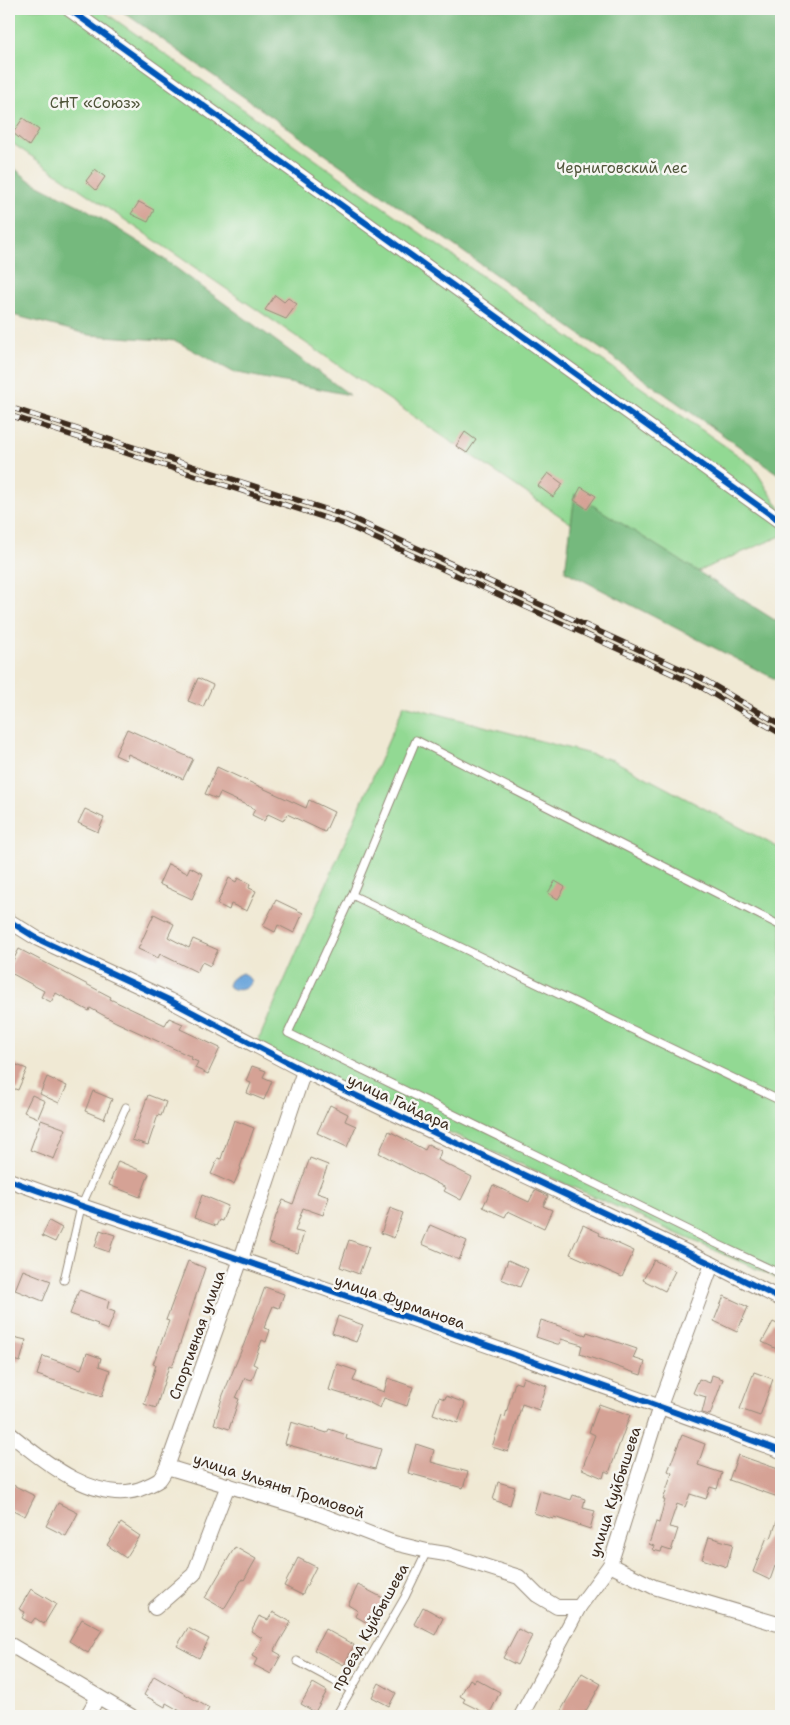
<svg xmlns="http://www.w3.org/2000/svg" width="790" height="1725" font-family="'Shantell Sans',sans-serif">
<rect width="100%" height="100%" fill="#f6f6f2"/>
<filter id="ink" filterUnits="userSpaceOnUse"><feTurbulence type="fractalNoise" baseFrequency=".02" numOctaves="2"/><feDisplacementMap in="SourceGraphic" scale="10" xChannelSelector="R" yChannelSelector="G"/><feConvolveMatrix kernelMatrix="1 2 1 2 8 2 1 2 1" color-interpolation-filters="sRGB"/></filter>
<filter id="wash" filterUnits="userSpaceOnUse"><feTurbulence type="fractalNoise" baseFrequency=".0096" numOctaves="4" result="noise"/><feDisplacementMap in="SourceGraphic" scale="20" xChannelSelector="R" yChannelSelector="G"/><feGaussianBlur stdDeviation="1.12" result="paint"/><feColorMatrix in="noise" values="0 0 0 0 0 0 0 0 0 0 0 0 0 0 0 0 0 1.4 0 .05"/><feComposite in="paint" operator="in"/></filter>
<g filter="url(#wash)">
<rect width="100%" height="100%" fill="#f0e9d4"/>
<g fill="#92d993" stroke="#668258">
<polygon points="9,9 100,9 752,465 781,510 781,536 663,586 9,141"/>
<polygon points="404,705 613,760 781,849 781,1280 256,1046"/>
</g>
<g fill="#75b97d" stroke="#58724e">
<polygon points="119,9 781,9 781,476"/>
<polygon points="9,164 29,180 86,209 150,249 350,395 233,372 176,341 90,335 9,314"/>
<polygon points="575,494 781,624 781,682 565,571"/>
</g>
<path fill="#6ba5db" stroke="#53687c" d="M242,973L247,976L251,981C247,991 236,992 228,986C229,978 236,976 242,973Z"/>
<g id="blocks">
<g fill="#d5a295">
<polygon points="23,118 39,130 29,146 13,133"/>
<polygon points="95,169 105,177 96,190 86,181"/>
<polygon points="139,202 154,210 148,222 131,214"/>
<polygon points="275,295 284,302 288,298 297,304 286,319 265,310"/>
<polygon points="465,432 476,440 467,453 456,446"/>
<polygon points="548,473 563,484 553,497 538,486"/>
<polygon points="581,487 596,496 587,509 574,500"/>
<polygon points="198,678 213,685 203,707 188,701"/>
<polygon points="127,729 193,759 183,779 128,754 126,760 115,755"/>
<polygon points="217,767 306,808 309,800 334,812 325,832 287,814 283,821 268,814 264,821 252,815 255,809 220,793 217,799 205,794"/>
<polygon points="85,809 104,818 98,832 78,823"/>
<polygon points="168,864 187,873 190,867 203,874 192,899 159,884"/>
<polygon points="229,878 236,882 238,878 250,884 249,888 256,891 247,911 231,904 229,910 217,904"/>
<polygon points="555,881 565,887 558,899 548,893"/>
<polygon points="276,900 303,913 294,933 278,925 275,932 263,926"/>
<polygon points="154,914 174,924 168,937 189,948 193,939 218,950 210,966 202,962 197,972 160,954 158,958 138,949"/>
<polygon points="19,949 111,997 110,999 165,1025 169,1018 183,1024 180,1029 220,1048 208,1074 195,1068 198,1062 191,1059 192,1057 116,1022 90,1008 89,1011 56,993 51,1002 41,997 44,991 9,972 9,968"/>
<polygon points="9,1062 27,1069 18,1090 9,1087"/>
<polygon points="252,1066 266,1071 263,1077 272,1081 264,1100 247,1093 251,1083 246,1081"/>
<polygon points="47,1077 67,1086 59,1103 40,1094"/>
<polygon points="93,1091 112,1099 104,1119 85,1111"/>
<polygon points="32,1095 45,1101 38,1118 24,1112"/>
<polygon points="148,1095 166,1102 161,1116 158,1115 148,1145 132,1140"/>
<polygon points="330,1105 348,1114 345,1121 356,1126 347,1147 317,1133"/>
<polygon points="41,1120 66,1129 54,1159 30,1150"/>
<polygon points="234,1120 254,1128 240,1167 241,1168 234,1184 211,1174 218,1158 221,1159"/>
<polygon points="389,1131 425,1150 428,1144 441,1151 438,1160 472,1177 461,1200 444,1191 446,1188 379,1153"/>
<polygon points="310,1158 328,1165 317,1193 329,1197 323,1215 303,1208 295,1231 304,1233 298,1253 268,1243 276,1216 283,1200 293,1204"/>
<polygon points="118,1161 149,1174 140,1197 109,1185"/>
<polygon points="493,1185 529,1202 535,1190 548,1196 543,1206 552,1210 544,1228 508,1211 505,1217 483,1207"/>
<polygon points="202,1195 228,1206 222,1221 219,1220 216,1226 194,1218"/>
<polygon points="390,1208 403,1213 394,1238 381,1233"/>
<polygon points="49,1221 62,1228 55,1242 42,1236"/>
<polygon points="430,1225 467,1241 459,1260 422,1244"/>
<polygon points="583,1225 600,1233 599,1235 634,1251 622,1277 570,1254"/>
<polygon points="100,1230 115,1235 109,1252 95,1247"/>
<polygon points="349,1240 369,1247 359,1274 340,1267"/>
<polygon points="508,1260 528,1269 520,1287 501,1279"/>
<polygon points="654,1260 675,1271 665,1291 643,1280"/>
<polygon points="188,1261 205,1268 181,1341 172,1367 169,1366 156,1408 144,1404 156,1365 153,1364 169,1321 166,1320"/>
<polygon points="23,1270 51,1281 43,1301 15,1290"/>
<polygon points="265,1287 284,1294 279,1308 273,1306 264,1328 270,1330 266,1342 262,1340 253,1364 257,1366 252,1380 245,1378 236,1398 239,1399 229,1429 214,1424 223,1395 244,1344"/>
<polygon points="79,1290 109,1301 107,1309 115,1312 108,1330 97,1326 98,1324 70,1314"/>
<polygon points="724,1296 748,1307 737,1332 714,1321"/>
<polygon points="338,1316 363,1325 356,1342 332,1333"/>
<polygon points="541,1320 586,1335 587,1332 637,1349 633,1358 645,1362 641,1375 580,1354 582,1345 561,1339 560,1344 557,1344 536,1337"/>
<polygon points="773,1322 781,1326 781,1351 762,1342"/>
<polygon points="9,1336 26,1340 20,1362 9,1359"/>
<polygon points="87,1353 101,1358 99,1366 110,1370 102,1396 37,1375 43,1356 81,1369"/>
<polygon points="337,1364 357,1371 353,1381 384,1392 388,1378 413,1387 407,1406 384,1398 380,1408 366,1401 329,1390"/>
<polygon points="754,1372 773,1379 760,1416 740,1409"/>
<polygon points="712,1375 723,1379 710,1415 702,1413 706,1397 693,1393 699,1379 710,1383"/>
<polygon points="523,1377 547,1386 539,1410 522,1404 508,1452 492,1447 502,1416 505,1417 515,1382 521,1384"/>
<polygon points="446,1396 465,1403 458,1423 433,1414 439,1397 445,1399"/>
<polygon points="599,1404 630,1415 609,1473 605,1471 603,1478 582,1469 595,1435 589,1432"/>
<polygon points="291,1422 327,1433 329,1429 347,1435 346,1439 381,1449 375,1469 285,1444"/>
<polygon points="682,1435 705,1444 698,1465 722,1473 717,1489 710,1487 706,1499 690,1494 685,1507 677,1504 669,1527 678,1529 671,1551 662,1548 661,1552 653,1550 654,1546 649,1544 656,1522 659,1523 665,1500 663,1500 672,1473 668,1471"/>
<polygon points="416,1444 434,1450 431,1462 468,1472 463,1488 408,1473"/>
<polygon points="738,1455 781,1470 781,1498 729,1480"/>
<polygon points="498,1482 515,1487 510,1505 493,1500"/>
<polygon points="9,1483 35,1496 25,1516 9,1508"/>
<polygon points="540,1491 571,1500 573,1495 585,1499 583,1508 595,1511 590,1529 554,1517 553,1519 534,1513"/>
<polygon points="58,1503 78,1513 66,1536 46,1526"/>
<polygon points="780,1513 781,1558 778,1567 775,1566 770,1580 753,1572 767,1537 771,1538"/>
<polygon points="121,1523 140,1536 126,1558 107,1545"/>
<polygon points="709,1537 733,1544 727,1567 702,1559"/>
<polygon points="235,1547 256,1559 244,1580 242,1579 224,1609 205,1598"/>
<polygon points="298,1558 316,1567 302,1595 284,1586"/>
<polygon points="358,1585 383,1598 369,1624 355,1616 358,1611 348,1605"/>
<polygon points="31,1589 56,1604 44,1624 35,1618 31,1623 22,1618 25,1612 19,1609"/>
<polygon points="423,1607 443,1618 435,1635 414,1624"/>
<polygon points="273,1612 291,1622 274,1651 281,1655 271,1674 254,1665 257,1659 252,1656 262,1638 251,1631 259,1616 268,1620"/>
<polygon points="82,1619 102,1630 88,1653 69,1641"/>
<polygon points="188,1628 209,1639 199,1658 177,1646"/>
<polygon points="325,1629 354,1645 344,1665 314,1650"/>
<polygon points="518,1629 532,1636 517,1665 503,1658"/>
<polygon points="582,1673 601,1684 583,1716 558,1716"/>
<polygon points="154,1676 209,1708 205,1716 189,1716 166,1703 165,1707 144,1695"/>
<polygon points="470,1679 474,1682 476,1679 500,1692 489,1715 463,1702 465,1699 460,1696"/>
<polygon points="313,1683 327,1691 315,1712 301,1704"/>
<polygon points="379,1683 396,1693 389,1706 372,1697"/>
</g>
</g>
</g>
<g filter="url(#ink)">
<use href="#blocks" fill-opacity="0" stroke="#968a79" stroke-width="1"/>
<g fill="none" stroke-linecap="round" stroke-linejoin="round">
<g stroke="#968a79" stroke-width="9">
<g id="service">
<polyline points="352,895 781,1101"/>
<polyline points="781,926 416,740 352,895 288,1033 715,1243 781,1274"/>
<polyline points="64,1280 81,1207 126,1107"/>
<polyline points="297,1661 351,1690"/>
<polyline points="336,1716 405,1597 427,1551"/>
</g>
</g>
<g stroke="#968a79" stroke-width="16">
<g id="minor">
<polyline points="69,9 781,522"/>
<polyline points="9,921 38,939 169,1000 304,1071 712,1264 781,1299"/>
<path d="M9,1180C86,1209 164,1233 242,1260C423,1322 602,1385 781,1451"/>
<path d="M9,1433C42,1460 99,1508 145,1487C149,1485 155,1483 159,1480C162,1477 165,1471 167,1467L241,1259L304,1071"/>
<polyline points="167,1467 309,1510 394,1543 427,1551 446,1554 519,1577 537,1595 557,1607 579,1607"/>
<polyline points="610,1565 654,1587 781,1625"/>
<polyline points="155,1608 194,1574 228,1485"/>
<polyline points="9,1644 131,1716"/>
<polyline points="87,1716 98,1697"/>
<polyline points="521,1716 579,1607 610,1565 660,1406 712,1264"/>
</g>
</g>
<use href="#service" stroke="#fff" stroke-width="7"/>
<use href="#minor" stroke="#fff" stroke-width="14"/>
<g stroke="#3b2a1e" stroke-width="5.5">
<g id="rail">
<polyline points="9,407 347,516 703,679 781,725"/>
<polyline points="9,415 344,524 699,686 781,734"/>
</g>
</g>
<use href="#rail" stroke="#f6f6f2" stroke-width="4" stroke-dasharray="11" stroke-linecap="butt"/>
<g stroke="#f6f6f2" stroke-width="9">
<g id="cycleway">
<polyline points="69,9 781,522"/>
<polyline points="9,921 38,939 169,1000 304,1071 712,1264 781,1299"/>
<path d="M9,1180C86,1209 164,1233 242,1260C423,1322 602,1385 781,1451"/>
</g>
</g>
<use href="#cycleway" stroke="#0057b8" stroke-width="6"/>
</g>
</g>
<g text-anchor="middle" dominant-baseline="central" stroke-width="5" stroke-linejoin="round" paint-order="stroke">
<g font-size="15" fill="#51563b" stroke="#f6f6f2">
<text x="95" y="103">СНТ «Союз»</text>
<text x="622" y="168">Черниговский лес</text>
</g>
<g font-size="15" fill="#3b2a1e" stroke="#f6f6f2">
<text transform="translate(399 1102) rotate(25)">улица Гайдара</text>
<text transform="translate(400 1302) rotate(19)">улица Фурманова</text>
<text transform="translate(197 1335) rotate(-70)">Спортивная улица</text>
<text transform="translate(279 1486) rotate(18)">улица Ульяны Громовой</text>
<text transform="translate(615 1492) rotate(-72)">улица Куйбышева</text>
<text transform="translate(370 1627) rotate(-61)">проезд Куйбышева</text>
</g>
</g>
<rect width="790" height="1725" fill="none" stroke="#f6f6f2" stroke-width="30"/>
</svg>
